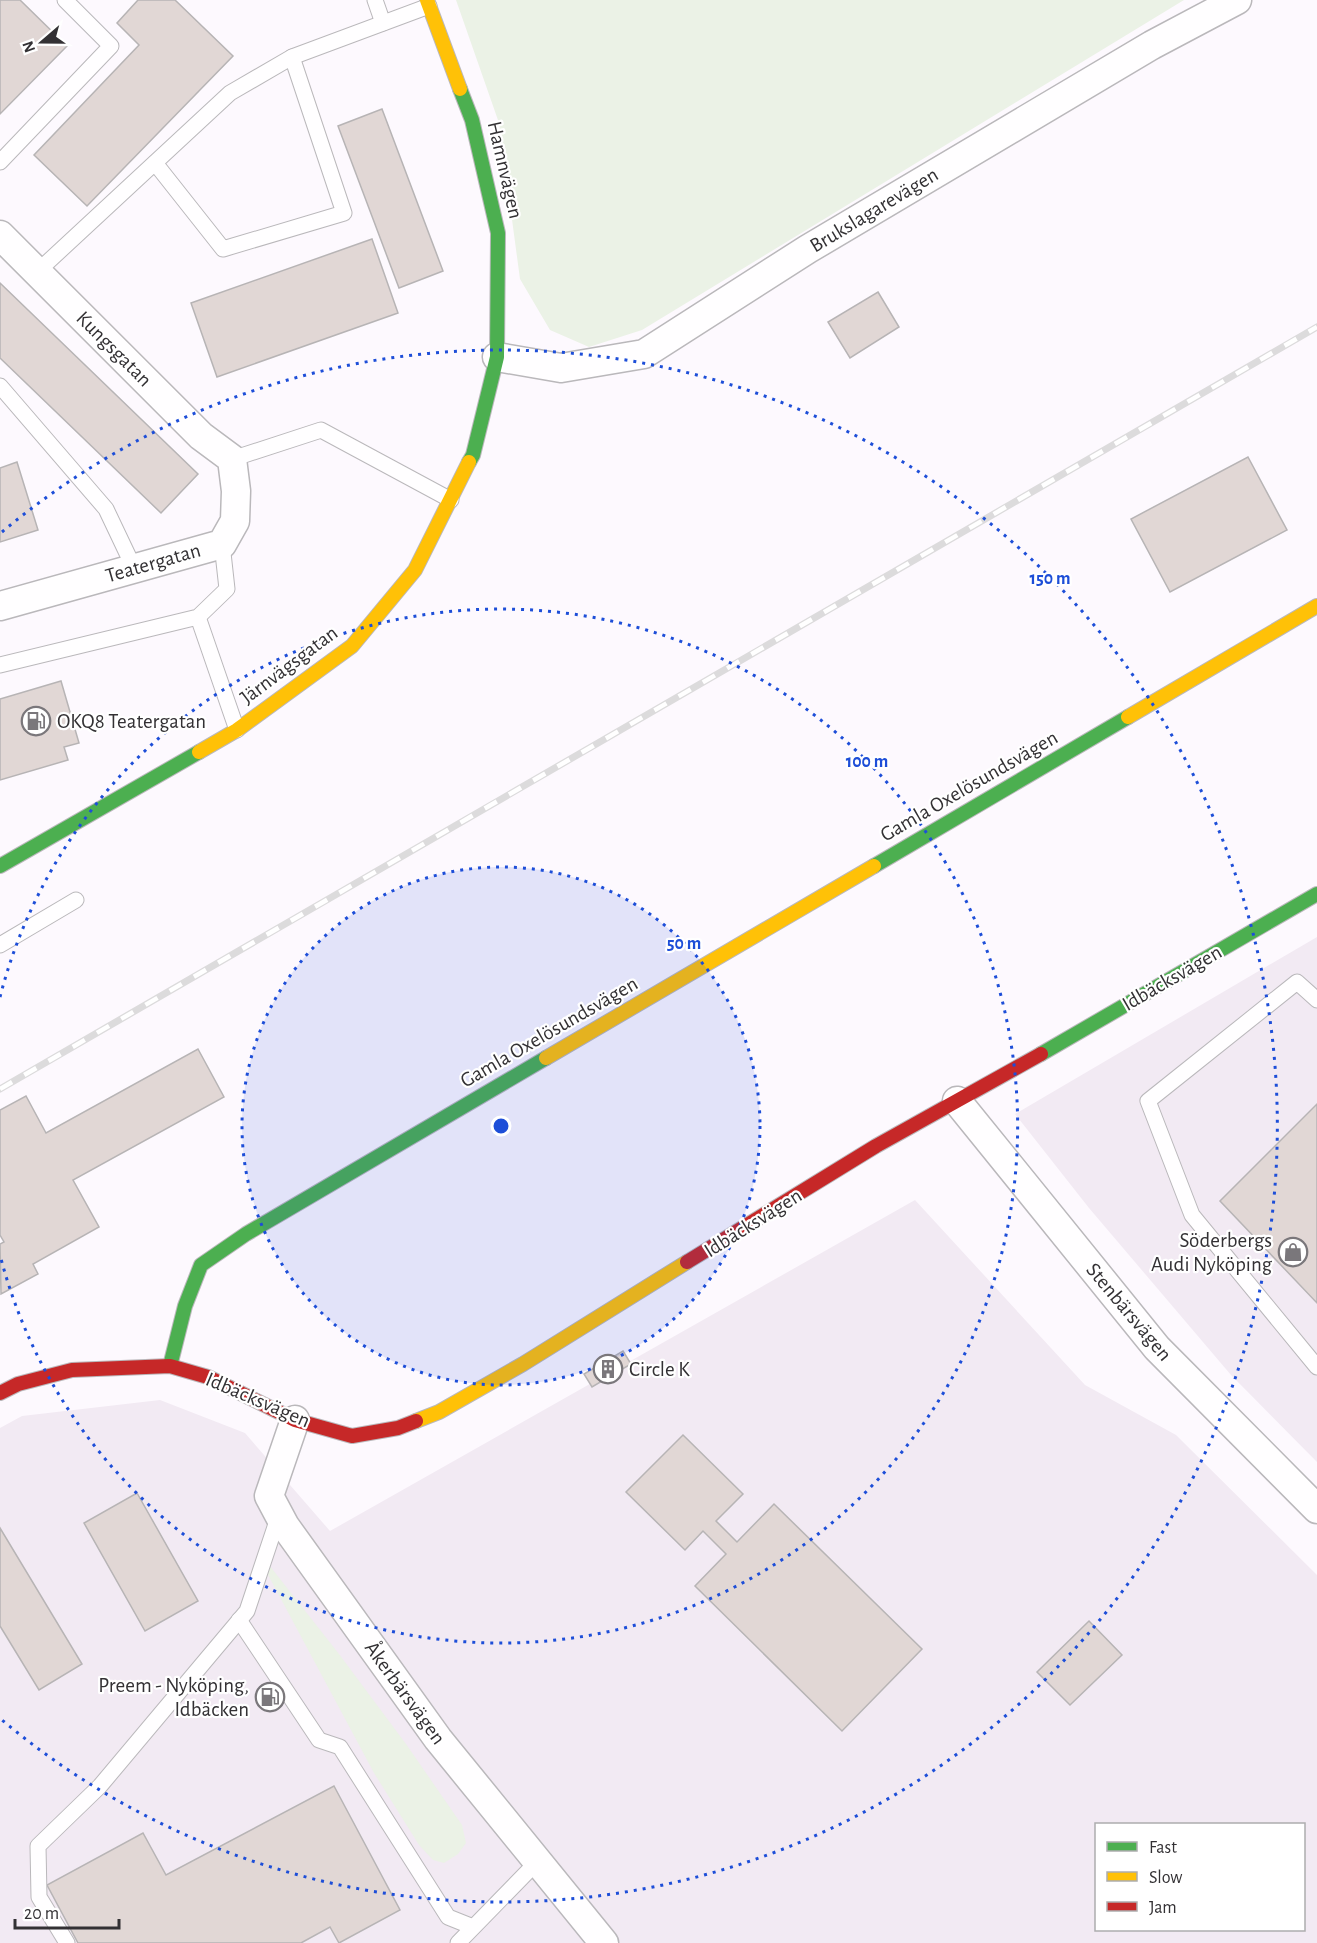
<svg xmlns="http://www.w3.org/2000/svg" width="1317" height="1943" font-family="'Alegreya Sans',sans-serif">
<rect width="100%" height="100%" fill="#fdf9fe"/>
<g fill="#f2eaf3" fill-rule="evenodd">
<polygon points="1317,937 1317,1462 1231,1375 1089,1208 1015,1114"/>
<path d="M915,1200L1085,1385L1176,1435L1317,1575V1943H0V1428L22,1416L160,1400L245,1433L330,1531ZM1096,1824H1304V1930H1096Z"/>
</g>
<g fill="#ebf2e6">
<polygon points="456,0 1184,0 642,330 589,347 550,330 520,279 499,123"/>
<polygon points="262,1556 339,1654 406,1744 462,1825 466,1843 458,1854 444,1863 433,1860 419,1845 374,1773 259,1558"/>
</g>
<g fill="#e1d7d5" stroke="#b7b4b5" stroke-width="1.5">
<polygon points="0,0 20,0 67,46 0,114"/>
<polygon points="138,0 175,0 233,56 87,206 34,155 139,45 117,23"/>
<polygon points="382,109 443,271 399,288 338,126"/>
<polygon points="372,239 398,313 217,377 191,303"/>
<polygon points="0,283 198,474 161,513 0,358"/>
<polygon points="878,292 899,327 850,358 828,322"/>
<polygon points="1248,457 1287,530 1170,592 1131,519"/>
<polygon points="17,462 38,530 0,542 0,468"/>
<polygon points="61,681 79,743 64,747 68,760 0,780 0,699"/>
<polygon points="198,1049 224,1097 73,1180 99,1227 33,1264 38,1274 1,1294 0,1244 4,1242 0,1235 0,1110 26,1096 46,1133"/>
<polygon points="1317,1104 1317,1303 1220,1201"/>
<polygon points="623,1351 631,1364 592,1387 584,1374"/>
<polygon points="683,1435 743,1494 716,1521 737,1542 774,1504 922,1649 842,1731 695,1586 726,1554 703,1531 685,1550 626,1492"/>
<polygon points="137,1493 198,1601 145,1631 84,1523"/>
<polygon points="0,1528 82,1664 39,1690 0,1626"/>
<polygon points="1089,1621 1122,1655 1070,1705 1037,1672"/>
<polygon points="334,1786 400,1910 339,1943 330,1927 301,1943 78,1943 47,1885 143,1833 166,1875"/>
</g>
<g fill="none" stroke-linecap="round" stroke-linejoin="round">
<g stroke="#bab8bb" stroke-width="17">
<g id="lane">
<polyline points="375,0 383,23"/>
<polyline points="0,162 111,46 65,0"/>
<polyline points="155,163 223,249 344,213 292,57"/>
<polyline points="37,272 230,93 292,57 429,6"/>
<polyline points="0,386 106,509 134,568"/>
<polyline points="232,459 321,430 451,500"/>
<polyline points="198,617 237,730"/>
<polyline points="0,665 198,617 227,589 222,544"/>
<polyline points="0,945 76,900"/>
<polyline points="1317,1000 1297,982 1148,1101 1192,1215 1317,1367"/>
<polyline points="239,1620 319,1740 340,1747 448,1917 473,1927"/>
<polyline points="67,1943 39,1897 38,1846 100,1786 247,1611 279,1515"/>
<polyline points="458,1943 537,1862"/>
</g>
</g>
<g stroke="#bab8bb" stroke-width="31">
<g id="street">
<polyline points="0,235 201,436 232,459 236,491 235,521 222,544 0,606"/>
<polyline points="497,357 561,368 644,354 808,249 1152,45 1237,0"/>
<polyline points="957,1101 1157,1348 1317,1509"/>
<polyline points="295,1420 269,1496 285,1526 438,1739 604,1943"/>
</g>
</g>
<g stroke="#bab8bb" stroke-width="16">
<g id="fast">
<polyline points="460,89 472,120 498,233 497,357 473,455 469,462"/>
<polyline points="0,866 199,752"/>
<polyline points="874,866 1128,717"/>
<polyline points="1041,1054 1317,894"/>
<polyline points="170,1366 185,1306 201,1265 246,1234 546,1058"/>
</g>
</g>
<g stroke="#bab8bb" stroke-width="16">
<g id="slow">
<polyline points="427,0 460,89"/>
<polyline points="1128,717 1317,606"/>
<polyline points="199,752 237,730 352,646 415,570 469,462"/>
<polyline points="546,1058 874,866"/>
<polyline points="416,1421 439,1412 523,1364 687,1262"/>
</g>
</g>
<g stroke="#bab8bb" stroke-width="16">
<g id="jam">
<polyline points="687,1262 876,1146 1041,1054"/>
<polyline points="0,1393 18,1384 72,1370 170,1366 208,1377 295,1420 352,1436 398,1428 416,1421"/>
</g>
</g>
<use href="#lane" stroke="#fffeff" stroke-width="15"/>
<use href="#street" stroke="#fffeff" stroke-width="28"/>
<use href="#fast" stroke="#4caf50" stroke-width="14"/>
<use href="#slow" stroke="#ffc107" stroke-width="14"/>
<use href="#jam" stroke="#c62828" stroke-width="14"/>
<g stroke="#dcdbdc" stroke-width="7">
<polyline id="rail" points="0,1089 1317,327"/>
</g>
<use href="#rail" stroke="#fff" stroke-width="4.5" stroke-dasharray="14" stroke-linecap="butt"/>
</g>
<circle cx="501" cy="1126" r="259" fill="#1d4ed8" fill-opacity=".12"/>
<g fill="none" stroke="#1d4ed8" stroke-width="3" stroke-dasharray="3 6">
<circle cx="501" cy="1126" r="259"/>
<path d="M0 997A517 517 0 1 1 0 1255"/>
<path d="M2 532A776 776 0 1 1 2 1720"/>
</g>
<defs>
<g id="fuel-ring" transform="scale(1.5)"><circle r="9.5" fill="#fff" stroke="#7a777b" stroke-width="1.5"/><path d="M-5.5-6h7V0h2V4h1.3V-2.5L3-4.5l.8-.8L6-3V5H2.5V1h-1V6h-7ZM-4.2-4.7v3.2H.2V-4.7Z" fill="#7a777b"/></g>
<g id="shop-ring" transform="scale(1.5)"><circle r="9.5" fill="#fff" stroke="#7a777b" stroke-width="1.5"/><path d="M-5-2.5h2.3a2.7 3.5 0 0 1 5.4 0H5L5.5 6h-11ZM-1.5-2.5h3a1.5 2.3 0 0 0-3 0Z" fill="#7a777b"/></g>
<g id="building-ring" transform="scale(1.5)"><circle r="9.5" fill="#fff" stroke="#7a777b" stroke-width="1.5"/><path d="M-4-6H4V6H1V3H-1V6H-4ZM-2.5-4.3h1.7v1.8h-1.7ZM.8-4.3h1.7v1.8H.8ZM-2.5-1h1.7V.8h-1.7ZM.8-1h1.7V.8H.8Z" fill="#7a777b"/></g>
</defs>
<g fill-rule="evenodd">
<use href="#fuel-ring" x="36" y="721"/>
<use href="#shop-ring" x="1293" y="1252"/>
<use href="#building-ring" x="608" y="1369"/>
<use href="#fuel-ring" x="270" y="1697"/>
</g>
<g text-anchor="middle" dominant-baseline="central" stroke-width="4.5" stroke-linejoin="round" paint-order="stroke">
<g font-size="21" fill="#333134" stroke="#fff">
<text transform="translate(505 170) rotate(77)">Hamnvägen</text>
<text transform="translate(874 210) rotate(-31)">Brukslagarevägen</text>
<text transform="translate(114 349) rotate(45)">Kungsgatan</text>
<text transform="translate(153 563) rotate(-16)">Teatergatan</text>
<text transform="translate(289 665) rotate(-37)">Järnvägsgatan</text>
<text transform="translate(969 786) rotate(-30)">Gamla Oxelösundsvägen</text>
<text transform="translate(1172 978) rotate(-30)">Idbäcksvägen</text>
<text transform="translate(549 1032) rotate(-30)">Gamla Oxelösundsvägen</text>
<text transform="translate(753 1223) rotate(-32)">Idbäcksvägen</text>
<text transform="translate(1129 1312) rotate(50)">Stenbärsvägen</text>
<text transform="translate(258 1400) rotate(23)">Idbäcksvägen</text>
<text transform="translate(405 1693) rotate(54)">Åkerbärsvägen</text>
</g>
<g font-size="21" fill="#333134" stroke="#fff" text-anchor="start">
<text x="57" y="721">OKQ8 Teatergatan</text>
<text x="1272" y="1240" text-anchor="end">Söderbergs<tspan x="1272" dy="24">Audi Nyköping</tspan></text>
<text x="629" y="1369">Circle K</text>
<text x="249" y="1685" text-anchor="end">Preem - Nyköping,<tspan x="249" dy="24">Idbäcken</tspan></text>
</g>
</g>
<circle cx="501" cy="1126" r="9" fill="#1d4ed8" stroke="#fff" stroke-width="3"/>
<g font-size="18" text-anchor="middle" font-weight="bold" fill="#1d4ed8" stroke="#fff" stroke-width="4.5" stroke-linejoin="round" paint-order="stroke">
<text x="1050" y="584">150 m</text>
<text x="867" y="767">100 m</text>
<text x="684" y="949">50 m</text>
</g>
<rect x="1095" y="1823" width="210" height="108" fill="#ffffff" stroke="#adadae" stroke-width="1.5"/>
<rect x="1107" y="1842" width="30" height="9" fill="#4caf50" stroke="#adadae" stroke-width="1.5"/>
<text x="1149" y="1853" font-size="18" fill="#333134">Fast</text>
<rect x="1107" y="1872" width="30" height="9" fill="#ffc107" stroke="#adadae" stroke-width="1.5"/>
<text x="1149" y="1883" font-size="18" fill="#333134">Slow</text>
<rect x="1107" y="1902" width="30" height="9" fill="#c62828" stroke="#adadae" stroke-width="1.5"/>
<text x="1149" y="1913" font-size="18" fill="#333134">Jam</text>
<g transform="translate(42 42) rotate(250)" stroke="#ffffff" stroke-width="4.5" paint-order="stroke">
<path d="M0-4.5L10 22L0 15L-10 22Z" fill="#333134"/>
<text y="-9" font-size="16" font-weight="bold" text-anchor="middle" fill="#333134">N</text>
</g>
<path d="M15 1919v9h104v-9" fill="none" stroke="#333134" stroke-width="3"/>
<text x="24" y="1919" font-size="18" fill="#333134" stroke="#ffffff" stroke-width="4.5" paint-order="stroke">20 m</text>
</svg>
